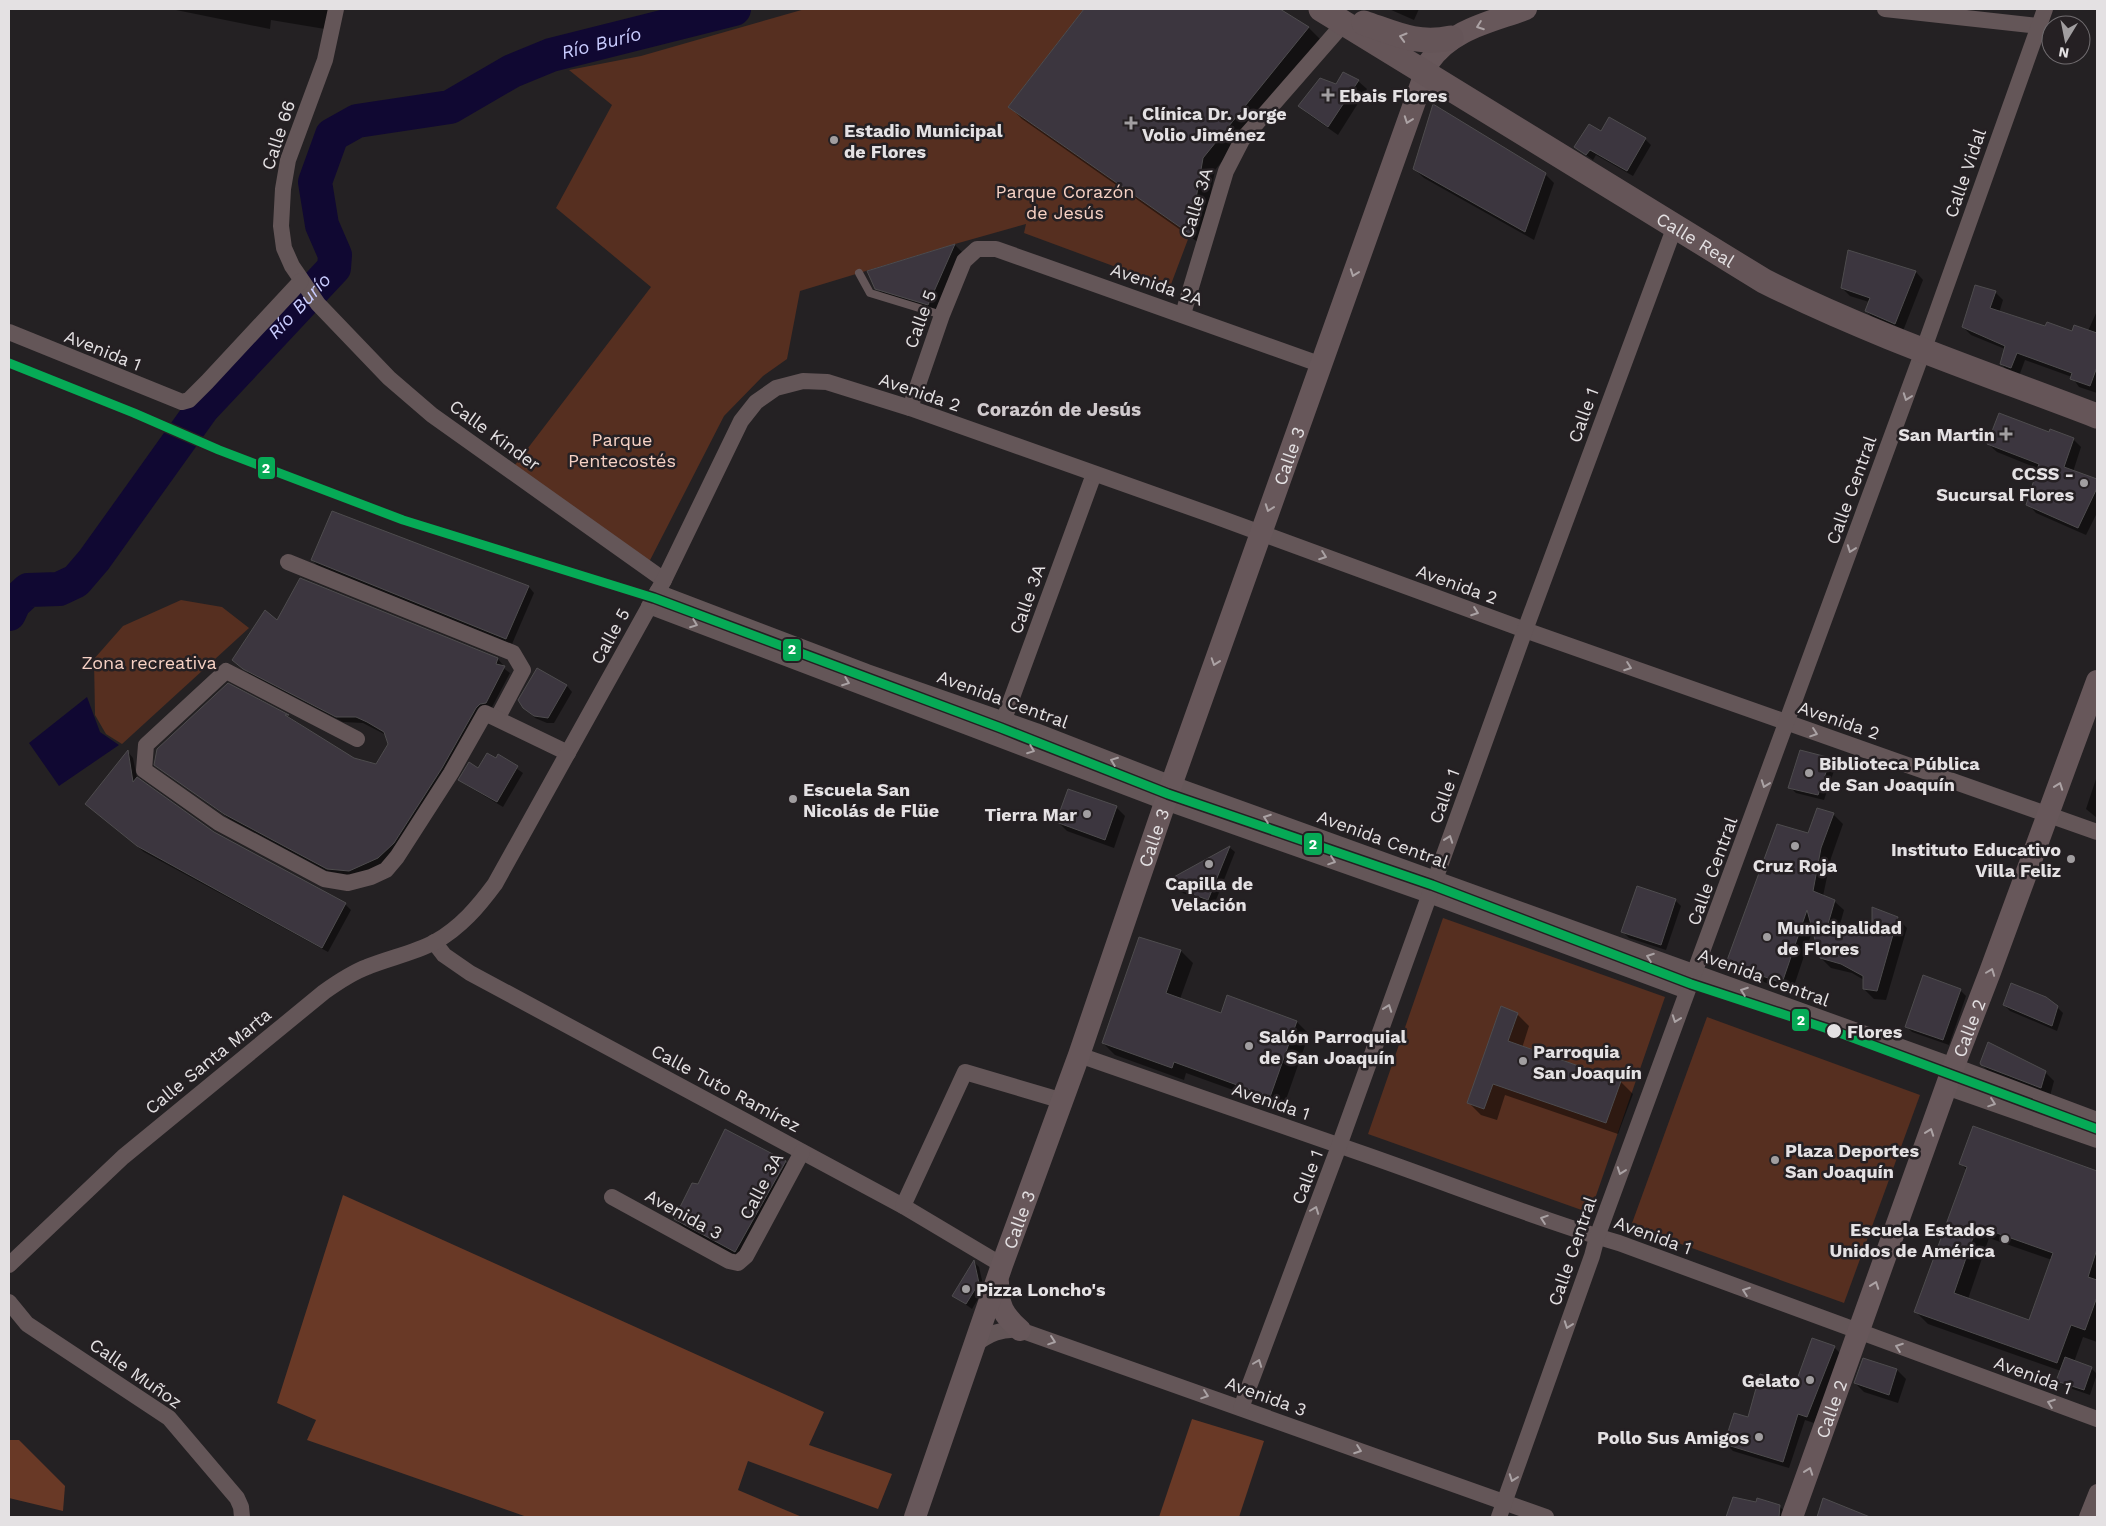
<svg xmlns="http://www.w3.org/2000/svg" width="2106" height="1526" font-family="'Work Sans',sans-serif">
<rect width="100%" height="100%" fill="#242123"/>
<g fill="#562f20" fill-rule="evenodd">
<polygon points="805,9 1084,9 1008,107 1190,234 1170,287 1024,233 1026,224 955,244 800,291 787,359 763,376 724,416 646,568 515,465 651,287 556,208 612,105 569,70 641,56"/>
<polygon points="181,600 222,607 249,628 122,744 106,734 95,715 94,659 123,626"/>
<path d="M1443,918L1665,997L1590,1213L1368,1134ZM1501,1007L1518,1013L1508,1041L1621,1081L1606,1123L1493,1084L1484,1109L1468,1103Z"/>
<polygon points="1707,1017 1920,1095 1844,1303 1631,1226"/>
</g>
<g fill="#693926">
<polygon points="343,1195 824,1412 809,1445 892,1474 878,1509 748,1461 738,1490 802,1517 527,1517 307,1440 316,1420 277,1403"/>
<polygon points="1192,1419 1264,1441 1239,1517 1159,1517"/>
<polygon points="9,1440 19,1440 65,1486 63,1511 9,1498"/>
</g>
<polygon fill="#100832" points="87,697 100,732 119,745 59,786 29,743"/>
<g fill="#0007" fill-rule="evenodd">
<polygon points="171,9 328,9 325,29 271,20 270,29"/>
<polygon points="1085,9 1277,9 1309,28 1321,40 1215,170 1202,245 1022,119 1010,107"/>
<polygon points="1389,9 1419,9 1414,20"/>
<polygon points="1358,81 1367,89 1338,135 1308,114 1299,106 1337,85"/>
<polygon points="1601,133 1645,139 1651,145 1633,176 1596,155 1593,160 1575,147"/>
<polygon points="1414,169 1545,174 1554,183 1534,240 1424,178"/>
<polygon points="955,245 964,254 937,313 886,297 876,288 868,272"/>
<polygon points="1849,251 1916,272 1923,280 1903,331 1874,319 1866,311 1869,302 1850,296 1842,288"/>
<polygon points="1995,292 2003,300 1999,313 2046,328 2073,333 2088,331 2097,311 2097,393 2079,387 2072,377 2025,360 2019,376 2009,372 2001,364 2005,349 1971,335 1963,327"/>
<polygon points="2050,434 2073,439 2081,447 2073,472 2097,480 2097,513 2086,535 2036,513 2028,504 2039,469 1997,452 1988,444"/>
<polygon points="312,560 529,587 534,593 512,644 318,566"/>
<polygon points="278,622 498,659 503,665 502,667 510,673 491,709 383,863 356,876 334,875 231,820 156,765 228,685 288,716 353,759 377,766 390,744 386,735 363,723 343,722 250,674 233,660"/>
<polygon points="537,670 567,686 572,692 554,723 547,723 535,718 529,712"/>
<polygon points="128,752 133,758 137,778 214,833 345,904 351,910 328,952 144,852 92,809"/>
<polygon points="499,756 523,773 503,807 466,785 460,780 496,760"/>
<polygon points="1830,759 1836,765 1824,800 1796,793 1790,787"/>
<polygon points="2097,776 2097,818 2086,809"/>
<polygon points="1116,807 1125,816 1114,848 1067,831 1058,822"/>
<polygon points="1833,814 1843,824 1831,858 1823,896 1834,901 1844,910 1839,928 1873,935 1897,918 1907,928 1886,1000 1874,999 1864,989 1864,980 1852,973 1831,968 1821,958 1813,929 1792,992 1738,973 1728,963 1809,834"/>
<polygon points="1229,847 1235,852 1214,905 1170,888 1165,883"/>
<polygon points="1638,888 1676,901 1681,906 1666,950 1629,938 1623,932"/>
<polygon points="1181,951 1193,963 1180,999 1221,1014 1297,1022 1309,1034 1283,1108 1186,1073 1184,1080 1115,1055 1103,1043"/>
<polygon points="1960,990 1966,996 1949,1045 1912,1032 1906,1026"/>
<polygon points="2004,1005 2057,1007 2063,1013 2057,1031 2010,1011"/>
<polygon points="1517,1014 1529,1026 1522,1048 1621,1082 1633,1094 1618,1134 1505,1095 1497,1120 1481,1115 1469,1103"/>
<polygon points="1982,1065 2045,1072 2054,1081 2050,1096 1991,1074"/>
<path d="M1973,1128L2097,1172V1342L2083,1337L2074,1362L2091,1368L2097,1374L2090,1395L2064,1386L2058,1380L2061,1371L1928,1324L1916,1312L1967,1170L1961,1164ZM1989,1238L2052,1260L2030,1321L1968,1299Z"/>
<polygon points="785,1162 797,1174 748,1263 687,1231 675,1219"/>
<polygon points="974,1262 979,1267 984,1289 972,1309 954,1296"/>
<polygon points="1834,1347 1841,1354 1814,1423 1805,1420 1789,1468 1733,1451 1726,1444 1749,1418 1795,1386"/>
<polygon points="1897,1370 1906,1379 1898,1403 1864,1392 1855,1383"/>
<polygon points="1734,1498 1780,1507 1789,1516 1788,1517 1728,1517"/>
<polygon points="1824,1499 1868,1517 1817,1517"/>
</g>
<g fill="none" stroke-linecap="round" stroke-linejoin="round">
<path stroke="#100832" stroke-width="34" id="s1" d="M9,614L14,603L28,590L59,589L76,581L94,560L202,409L334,268L335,255L322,225L315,182L332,135L357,121L450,107L512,71L551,55L734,9"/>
</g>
<g fill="#3c363f" stroke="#4e4c4e" fill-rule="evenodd">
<polygon points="1084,9 1280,9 1309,27 1203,158 1190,234 1008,107"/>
<polygon points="1343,72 1359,80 1328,127 1298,106 1320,78 1336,84"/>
<polygon points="1433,104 1546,173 1525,232 1413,169"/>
<polygon points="1609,117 1646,138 1627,171 1590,150 1586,155 1574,147 1589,124 1601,131"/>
<polygon points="955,244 928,305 875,289 867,271"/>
<polygon points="1848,250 1916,271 1895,324 1865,311 1870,298 1841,288"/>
<polygon points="1975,285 1996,291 1990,308 2045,326 2047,322 2072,331 2074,325 2097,333 2097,367 2090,386 2070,379 2072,373 2017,353 2011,368 2000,364 2005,346 1962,327"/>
<polygon points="1999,413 2049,432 2050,429 2074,438 2064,467 2097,479 2097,488 2078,528 2026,505 2039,464 1987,444"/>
<polygon points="332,511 529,586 506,639 311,560"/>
<polygon points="300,578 498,658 496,664 505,666 486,703 480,704 476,708 442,768 394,843 378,858 349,871 327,869 224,814 154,765 157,749 228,683 289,715 285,715 354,758 376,764 388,744 384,732 367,722 356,717 336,717 243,669 232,660 265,610 277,620"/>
<polygon points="537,668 567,685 548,718 534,716 523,708 518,700"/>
<polygon points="128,750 133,782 137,777 214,832 346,903 322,948 137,846 85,804"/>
<polygon points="1800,750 1831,758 1818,795 1788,788"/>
<polygon points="487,753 496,758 498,754 518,766 497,802 458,780 469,762 478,768"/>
<polygon points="1068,789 1117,806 1105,840 1056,822"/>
<polygon points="1817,808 1834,813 1821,848 1813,891 1835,900 1828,924 1872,933 1872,907 1898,917 1877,991 1863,989 1863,976 1841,964 1820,958 1807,910 1782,983 1726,963 1777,824 1808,833"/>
<polygon points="1230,846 1208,900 1163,883"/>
<polygon points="1637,886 1676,899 1661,945 1621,932"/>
<polygon points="1139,937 1181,950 1166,993 1221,1013 1227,995 1297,1021 1270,1097 1174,1062 1172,1068 1102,1043"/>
<polygon points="1923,975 1961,989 1943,1040 1905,1027"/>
<polygon points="2011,983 2046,997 2058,1006 2052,1026 2003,1005"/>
<polygon points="1501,1006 1518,1013 1508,1041 1621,1081 1606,1123 1493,1084 1484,1109 1467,1103"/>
<polygon points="1988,1042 2046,1071 2041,1088 1981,1065 1980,1063"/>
<path d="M1973,1126L2097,1171V1249L2088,1277L2097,1280V1297L2085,1330L2071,1325L2057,1363L1914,1312L1967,1167L1959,1164ZM1977,1226L2053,1253L2029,1320L1954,1293Z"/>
<polygon points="725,1129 786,1161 735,1252 674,1219 692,1183 698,1184"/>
<polygon points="974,1260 979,1283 966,1304 952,1296"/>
<polygon points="1812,1338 1835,1346 1807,1417 1798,1414 1783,1462 1724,1444 1734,1413 1748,1417 1760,1374 1795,1385"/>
<polygon points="2065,1357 2092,1367 2084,1390 2056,1381"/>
<polygon points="1863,1358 1897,1369 1889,1395 1854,1383"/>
<polygon points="1733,1497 1756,1502 1757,1498 1780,1505 1779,1517 1726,1517"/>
<polygon points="1823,1498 1870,1517 1817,1517"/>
</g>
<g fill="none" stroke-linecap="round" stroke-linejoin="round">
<polyline stroke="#645658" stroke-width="8" points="859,273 870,293 942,315"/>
<g stroke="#645658" stroke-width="16">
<polyline points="336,9 325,60 288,160 283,189 281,226 284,248 292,266 318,304 389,378 432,415 664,580"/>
<polyline points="1885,9 2038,26"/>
<polyline points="1183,314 1226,171 1242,140 1345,22"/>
<polyline points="9,332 182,402 189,400 207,382 301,281"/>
<polyline points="910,408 942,315 964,261 977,249 996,249 1322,365"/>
<polyline points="288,562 513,653 523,670 498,717"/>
<polyline points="657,592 867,672 1036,731 1172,784 1954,1066 2097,1120"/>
<polyline points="649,606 1165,802 1429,895 1687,991"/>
<polyline points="1000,730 1094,474"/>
<polyline points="357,739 226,671 146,745 144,770 219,823 324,879 348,883 371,877 386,870 397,857 451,773 485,713 568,753"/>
<polyline points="434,942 444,955 470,973 903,1206 1002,1265"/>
<path d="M1079,1055C1172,1087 1265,1119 1358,1152C1445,1182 1531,1217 1619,1243L2097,1419"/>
<polyline points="1946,1087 2097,1140"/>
<polyline points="612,1197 729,1261 738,1263 746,1256 802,1152"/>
<polyline points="903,1206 965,1072 1063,1101"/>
<path d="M9,1265L123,1157L324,992C338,982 351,973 367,967C389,958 414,953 435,942C461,927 478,907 495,884L664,580L741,421L756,402L776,388L803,381L827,382L910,408L1209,514L1525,630L2097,832"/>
<polyline points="9,1302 27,1324 169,1418 237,1498 241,1507 242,1517"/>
<path d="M974,1345C989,1334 1001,1328 1020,1330L1546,1517"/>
<polyline points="1241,1408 1339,1146 1525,630 1675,226"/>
<polyline points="1499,1517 1592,1256 1597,1237 1923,351 2045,9"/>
<polyline points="2087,1517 2097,1492"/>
</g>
<g stroke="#67575a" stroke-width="22">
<path d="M998,1283C998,1305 1003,1315 1020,1330"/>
<path id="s2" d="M915,1517L1002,1265L1079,1055L1168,794L1429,62C1451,29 1491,22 1526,9"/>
<path id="s3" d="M1792,1517L1950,1076L1990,972L2097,681"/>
</g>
<g stroke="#655558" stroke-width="25">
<path id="s4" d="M1321,9L1764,281C1871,335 1985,373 2097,416"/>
<path d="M1364,23C1396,34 1417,45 1451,38"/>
</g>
<g stroke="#252023" stroke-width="12">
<polyline id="rail-1" points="9,363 134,413 219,450 403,520 654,598 1001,728 1168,794 1432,885 1691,984 1834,1031 2097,1129"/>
</g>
<use href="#rail-1" stroke="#06aa56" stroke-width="9"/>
</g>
<defs><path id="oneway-chevron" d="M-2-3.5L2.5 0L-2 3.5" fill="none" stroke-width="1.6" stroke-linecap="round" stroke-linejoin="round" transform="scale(1.25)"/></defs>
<g stroke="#aca3a5">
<use href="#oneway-chevron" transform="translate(1480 26) rotate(160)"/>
<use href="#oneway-chevron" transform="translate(1408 120) rotate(110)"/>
<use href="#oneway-chevron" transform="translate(1354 273) rotate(110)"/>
<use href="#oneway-chevron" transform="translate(1269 508) rotate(110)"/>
<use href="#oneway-chevron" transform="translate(1215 662) rotate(109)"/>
<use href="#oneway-chevron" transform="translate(2059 786) rotate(-70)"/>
<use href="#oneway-chevron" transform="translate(1991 972) rotate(-69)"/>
<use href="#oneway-chevron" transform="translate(1930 1132) rotate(-70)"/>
<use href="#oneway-chevron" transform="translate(1875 1285) rotate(-70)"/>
<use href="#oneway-chevron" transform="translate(1809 1471) rotate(-70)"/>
</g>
<use stroke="#aba2a4" href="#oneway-chevron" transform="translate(1403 37) rotate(-164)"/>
<g stroke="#aaa2a4">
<use href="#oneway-chevron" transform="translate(1907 397) rotate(110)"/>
<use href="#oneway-chevron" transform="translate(1851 549) rotate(110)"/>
<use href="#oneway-chevron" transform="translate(1323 556) rotate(20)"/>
<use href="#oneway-chevron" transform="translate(1475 612) rotate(20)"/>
<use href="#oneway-chevron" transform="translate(694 624) rotate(21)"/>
<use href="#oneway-chevron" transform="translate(1628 667) rotate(20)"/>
<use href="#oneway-chevron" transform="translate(846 682) rotate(21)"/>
<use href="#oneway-chevron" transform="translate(1814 733) rotate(19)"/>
<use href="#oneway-chevron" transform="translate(1031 750) rotate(21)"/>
<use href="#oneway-chevron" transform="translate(1114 761) rotate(-159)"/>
<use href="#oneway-chevron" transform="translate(1765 784) rotate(110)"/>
<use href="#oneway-chevron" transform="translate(1267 818) rotate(-160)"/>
<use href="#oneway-chevron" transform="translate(1449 839) rotate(-70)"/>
<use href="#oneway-chevron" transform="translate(1332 861) rotate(19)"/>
<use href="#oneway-chevron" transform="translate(1650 957) rotate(-160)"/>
<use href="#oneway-chevron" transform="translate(1744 991) rotate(-160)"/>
<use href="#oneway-chevron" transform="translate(1388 1008) rotate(-70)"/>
<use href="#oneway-chevron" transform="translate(1676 1019) rotate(110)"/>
<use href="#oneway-chevron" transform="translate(1992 1103) rotate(19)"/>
<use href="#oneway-chevron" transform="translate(1621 1171) rotate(110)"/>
<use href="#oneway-chevron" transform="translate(1315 1210) rotate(-69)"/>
<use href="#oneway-chevron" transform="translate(1544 1219) rotate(-161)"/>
<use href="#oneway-chevron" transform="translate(1746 1291) rotate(-160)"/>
<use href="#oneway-chevron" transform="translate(1568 1325) rotate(110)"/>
<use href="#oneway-chevron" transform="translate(1052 1341) rotate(19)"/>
<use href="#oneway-chevron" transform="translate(1899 1347) rotate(-160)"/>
<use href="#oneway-chevron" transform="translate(1258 1363) rotate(-69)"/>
<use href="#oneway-chevron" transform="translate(1205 1395) rotate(19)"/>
<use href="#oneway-chevron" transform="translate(2051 1403) rotate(-160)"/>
<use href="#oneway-chevron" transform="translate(1358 1450) rotate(20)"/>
<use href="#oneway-chevron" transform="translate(1513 1478) rotate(110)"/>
</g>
<g fill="#a19ea0" stroke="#252023" stroke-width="2">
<path d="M1325.5 87.5h5v5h5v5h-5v5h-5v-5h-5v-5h5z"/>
<path d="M1128.5 115.5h5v5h5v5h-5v5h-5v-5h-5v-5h5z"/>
<circle cx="834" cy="140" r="5"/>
<path d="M2003.5 426.5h5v5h5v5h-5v5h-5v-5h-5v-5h5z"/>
<circle cx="2084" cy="483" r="5"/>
<circle cx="1809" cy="773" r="5"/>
<circle cx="793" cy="799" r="5"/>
<circle cx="1087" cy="814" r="5"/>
<circle cx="1795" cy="846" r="5"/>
<circle cx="2071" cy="859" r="5"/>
<circle cx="1209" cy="864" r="5"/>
<circle cx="1767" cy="937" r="5"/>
<circle cx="1249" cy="1046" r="5"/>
<circle cx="1523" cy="1061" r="5"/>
<circle cx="1775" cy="1160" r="5"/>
<circle cx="2005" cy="1239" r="5"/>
<circle cx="966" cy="1289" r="5"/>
<circle cx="1810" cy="1380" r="5"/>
<circle cx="1759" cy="1437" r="5"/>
</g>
<circle fill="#e4e1e3" stroke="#252023" stroke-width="2" cx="1834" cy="1031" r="8"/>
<g text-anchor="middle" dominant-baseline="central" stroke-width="5" stroke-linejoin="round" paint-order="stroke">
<g font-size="18" font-weight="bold" fill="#e4e1e3" stroke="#252023" text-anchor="start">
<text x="1339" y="95">Ebais Flores</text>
<text x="1142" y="113">Clínica Dr. Jorge<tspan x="1142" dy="21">Volio Jiménez</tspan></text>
<text x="844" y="130">Estadio Municipal<tspan x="844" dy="21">de Flores</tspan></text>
<text x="1995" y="434" text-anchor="end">San Martin</text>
<text x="2074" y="473" text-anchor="end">CCSS -<tspan x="2074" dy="21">Sucursal Flores</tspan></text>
<text x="1819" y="763">Biblioteca Pública<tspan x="1819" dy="21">de San Joaquín</tspan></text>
<text x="803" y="789">Escuela San<tspan x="803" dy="21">Nicolás de Flüe</tspan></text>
<text x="1077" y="814" text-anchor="end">Tierra Mar</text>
<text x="2061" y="849" text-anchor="end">Instituto Educativo<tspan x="2061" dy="21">Villa Feliz</tspan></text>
<text x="1795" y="865" text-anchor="middle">Cruz Roja</text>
<text x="1209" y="883" text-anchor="middle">Capilla de<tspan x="1209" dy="21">Velación</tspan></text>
<text x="1777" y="927">Municipalidad<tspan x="1777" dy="21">de Flores</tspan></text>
<text x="1259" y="1036">Salón Parroquial<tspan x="1259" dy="21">de San Joaquín</tspan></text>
<text x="1533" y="1051">Parroquia<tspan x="1533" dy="21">San Joaquín</tspan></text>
<text x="1785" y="1150">Plaza Deportes<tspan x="1785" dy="21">San Joaquín</tspan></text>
<text x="1995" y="1229" text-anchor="end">Escuela Estados<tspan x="1995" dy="21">Unidos de América</tspan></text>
<text x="976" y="1289">Pizza Loncho's</text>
<text x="1800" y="1380" text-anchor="end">Gelato</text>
<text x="1749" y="1437" text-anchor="end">Pollo Sus Amigos</text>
</g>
<g font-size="18" fill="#e4e1e3" stroke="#252023">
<text transform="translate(278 135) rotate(-72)">Calle 66</text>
<text transform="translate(1965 173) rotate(-71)">Calle Vidal</text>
<text transform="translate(1196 203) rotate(-73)">Calle 3A</text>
<text stroke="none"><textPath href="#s4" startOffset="440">Calle Real</textPath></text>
<text transform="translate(1157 284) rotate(19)">Avenida 2A</text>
<text transform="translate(920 319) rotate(-70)">Calle 5</text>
<text transform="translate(103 350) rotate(22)">Avenida 1</text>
<text transform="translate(920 392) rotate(19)">Avenida 2</text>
<text transform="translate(1583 415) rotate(-70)">Calle 1</text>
<text transform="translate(495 435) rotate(36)">Calle Kinder</text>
<text stroke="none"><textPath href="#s2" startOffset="1125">Calle 3</textPath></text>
<text transform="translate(1851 490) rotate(-70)">Calle Central</text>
<text transform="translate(1457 584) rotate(20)">Avenida 2</text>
<text transform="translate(1027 599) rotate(-70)">Calle 3A</text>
<text transform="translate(610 636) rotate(-61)">Calle 5</text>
<text transform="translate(1003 699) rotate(20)">Avenida Central</text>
<text transform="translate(1839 720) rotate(19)">Avenida 2</text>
<text transform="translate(1444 796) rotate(-70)">Calle 1</text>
<text stroke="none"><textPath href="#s2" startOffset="720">Calle 3</textPath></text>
<text transform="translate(1383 839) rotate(20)">Avenida Central</text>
<text transform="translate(1712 871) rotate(-70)">Calle Central</text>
<text transform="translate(1764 977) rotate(20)">Avenida Central</text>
<text stroke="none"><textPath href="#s3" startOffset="520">Calle 2</textPath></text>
<text transform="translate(208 1061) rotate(-39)">Calle Santa Marta</text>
<text transform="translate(726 1088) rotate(28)">Calle Tuto Ramírez</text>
<text transform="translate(1271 1101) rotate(19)">Avenida 1</text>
<text transform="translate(1307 1177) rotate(-69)">Calle 1</text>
<text transform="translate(761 1186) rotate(-62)">Calle 3A</text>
<text transform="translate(684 1214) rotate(29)">Avenida 3</text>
<text stroke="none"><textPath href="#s2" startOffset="315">Calle 3</textPath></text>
<text transform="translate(1653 1235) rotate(20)">Avenida 1</text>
<text transform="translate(1572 1251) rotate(-71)">Calle Central</text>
<text transform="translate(136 1373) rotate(35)">Calle Muñoz</text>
<text transform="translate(2033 1375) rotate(20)">Avenida 1</text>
<text transform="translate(1266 1396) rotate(20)">Avenida 3</text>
<text stroke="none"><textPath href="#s3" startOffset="115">Calle 2</textPath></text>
</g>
<g font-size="18" fill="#f6d1c4" stroke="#252023">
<text x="1065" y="191">Parque Corazón<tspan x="1065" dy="21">de Jesús</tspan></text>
<text x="622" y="439">Parque<tspan x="622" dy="21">Pentecostés</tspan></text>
<text x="149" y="662">Zona recreativa</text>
</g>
<g font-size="18" font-weight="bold" fill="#e4e1e3" stroke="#252023" text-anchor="start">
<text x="1847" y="1031">Flores</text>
</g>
<g font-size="19" font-style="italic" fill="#c9ccfe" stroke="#252023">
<text stroke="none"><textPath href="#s1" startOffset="915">Río Burío</textPath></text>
<text stroke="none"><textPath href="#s1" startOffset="436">Río Burío</textPath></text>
</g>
<g font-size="19" font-weight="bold" fill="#d0cacd" stroke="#252023">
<text x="1059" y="409">Corazón de Jesús</text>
</g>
</g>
<g stroke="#252023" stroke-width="2">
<rect x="257" y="456" width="19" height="24" rx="5" fill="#06aa56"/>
<rect x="782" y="638" width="20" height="24" rx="5" fill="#06aa56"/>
<rect x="1303" y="832" width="20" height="24" rx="5" fill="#06aa56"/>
<rect x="1791" y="1008" width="19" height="24" rx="5" fill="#06aa56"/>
</g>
<g font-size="14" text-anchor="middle" font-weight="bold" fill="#fff">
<text x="266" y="473">2</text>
<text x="792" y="654">2</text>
<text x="1313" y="849">2</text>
<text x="1801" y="1025">2</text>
</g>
<rect width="2106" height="1526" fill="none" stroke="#e4e1e3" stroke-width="20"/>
<g transform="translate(2066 40) rotate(190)"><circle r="24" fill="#252023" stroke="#716d70"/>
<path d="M0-4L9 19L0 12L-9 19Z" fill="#a19ea0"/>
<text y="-8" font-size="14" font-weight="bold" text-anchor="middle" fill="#e4e1e3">N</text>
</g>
</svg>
